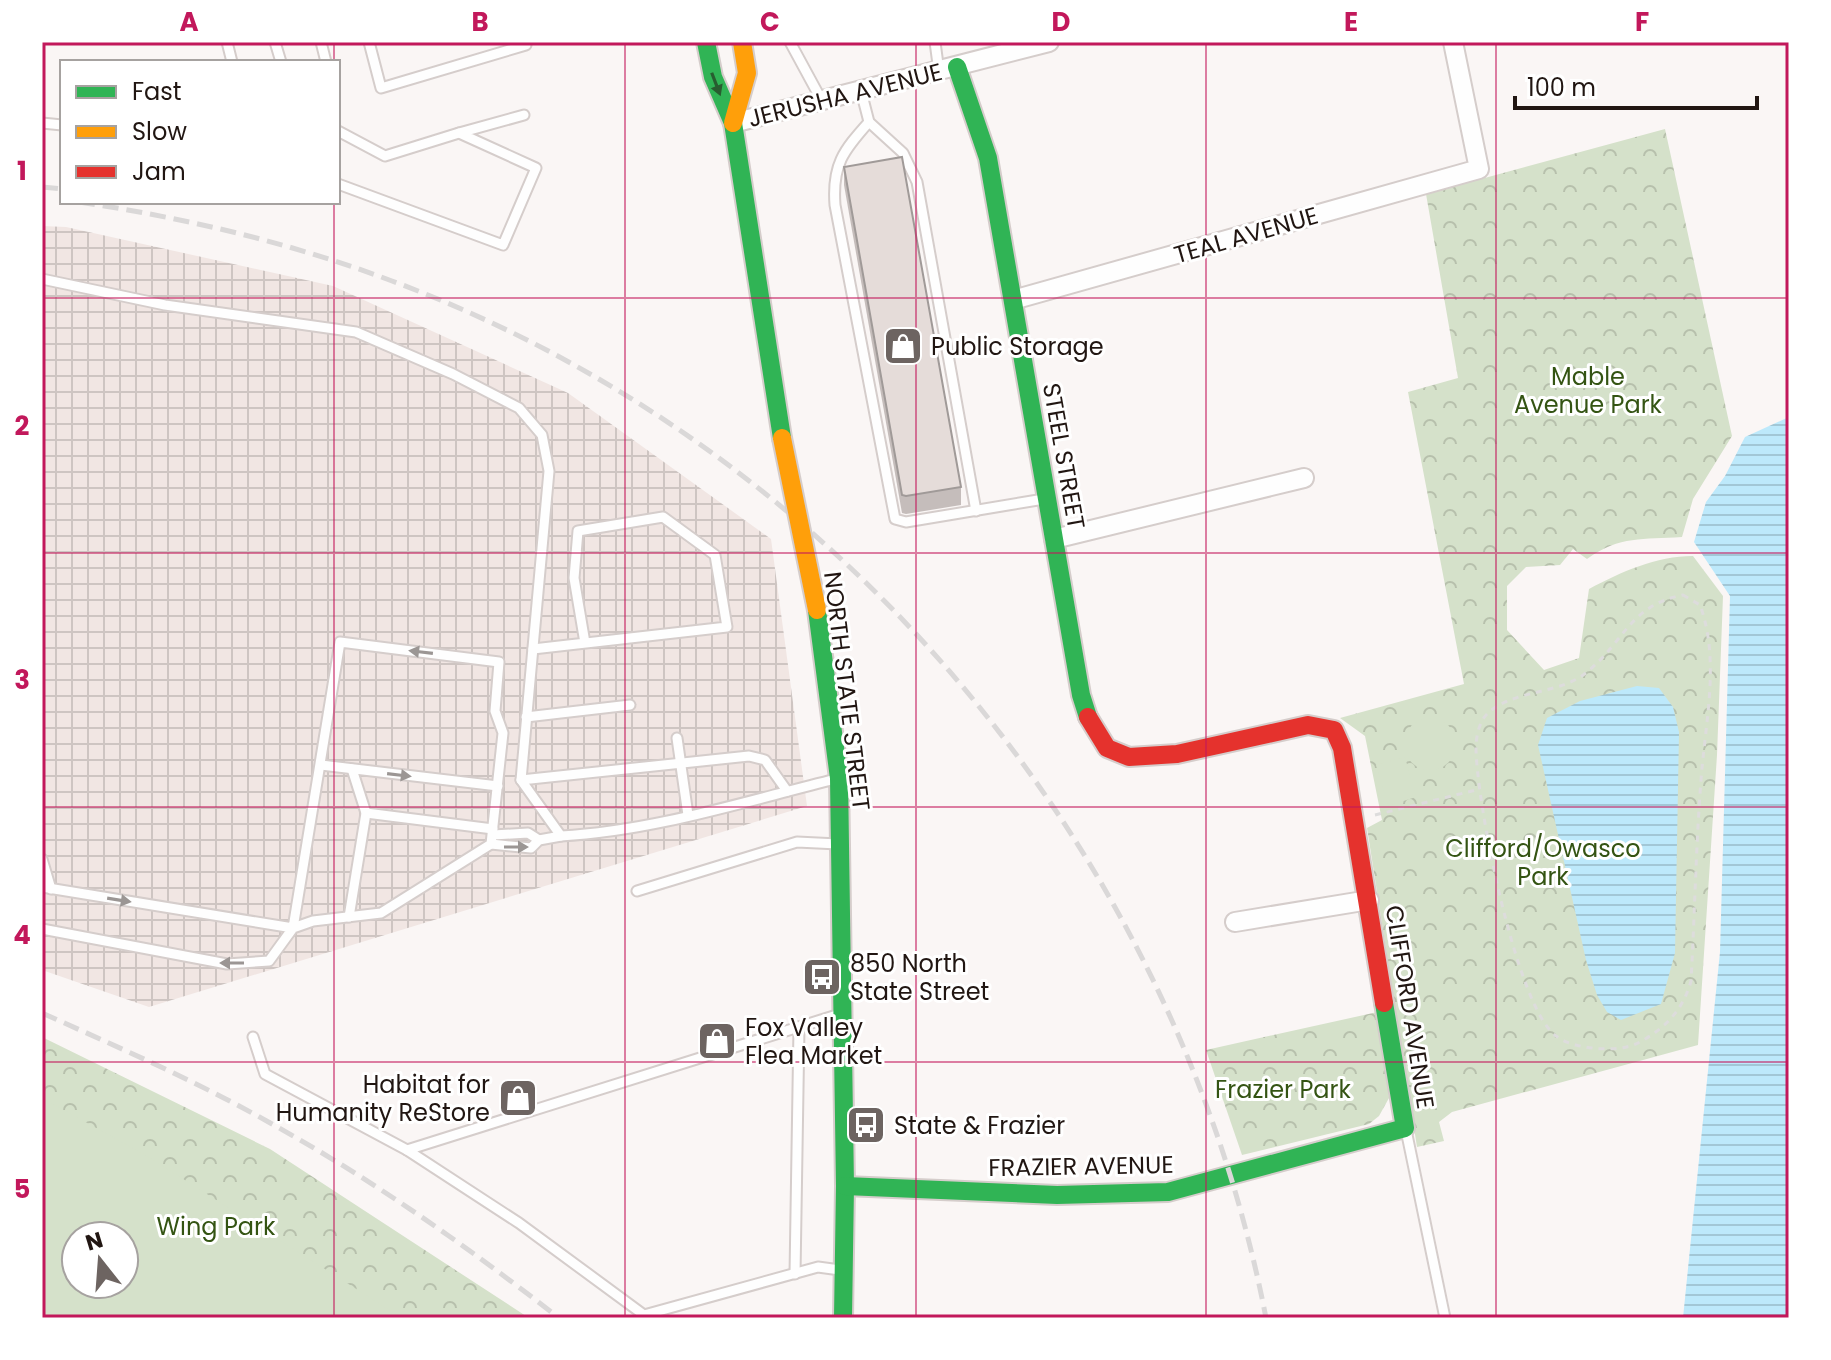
<svg xmlns="http://www.w3.org/2000/svg" width="1831" height="1360" font-family="Poppins,sans-serif">
<defs>
<pattern id="industrial-grid" width="8" height="8" patternUnits="userSpaceOnUse" patternTransform="scale(2)"><rect width="8" height="8" fill="#f1e6e3"/><path d="M0 4h8M4 0v8" fill="none" stroke="#cec5c2"/></pattern>
<pattern id="park-crowns" width="20" height="18" patternUnits="userSpaceOnUse" patternTransform="scale(2)"><rect width="20" height="18" fill="#d5e1ca"/><path d="M2 6a3 3 0 1 1 6 0M12 15a3 3 0 1 1 6 0" fill="none" stroke="#b7c0ac"/></pattern>
<pattern id="water-rules" width="6" height="5" patternUnits="userSpaceOnUse" patternTransform="scale(2)"><rect width="6" height="5" fill="#bde9fb"/><path d="M0 2.5h6" fill="none" stroke="#a2c7d6"/></pattern>
</defs>
<rect width="100%" height="100%" fill="#faf6f5"/>
<polygon fill="url(#industrial-grid)" points="42,226 66,227 333,286 568,393 771,539 807,806 149,1007 42,970"/>
<g fill="url(#park-crowns)" fill-rule="evenodd">
<path d="M1665,129L1732,436L1693,499L1682,537C1642,540 1621,535 1587,559L1573,549L1560,565L1526,567L1507,586V630L1544,670L1579,658L1589,589C1621,572 1656,556 1693,556L1723,596L1717,755L1698,1045L1452,1112L1439,1122L1444,1141L1417,1147L1367,828L1382,820L1365,736L1340,718L1464,684L1408,392L1458,378L1426,194Z"/>
<polygon points="1382,1011 1389,1098 1379,1116 1369,1124 1242,1155 1206,1050"/>
<path d="M42,1037L270,1149L529,1318H42ZM76,1236H124V1284H76Z"/>
</g>
<g fill="#d5e1ca" fill-rule="evenodd">
<circle cx="1430" cy="744" r="26"/>
<polygon points="1405,757 1416,797 1388,806 1376,765"/>
<path d="M42,1098L147,1156L402,1318H42ZM124,1236V1284H76V1236Z"/>
</g>
<g fill="url(#water-rules)">
<polygon points="1789,417 1789,1318 1683,1318 1720,952 1730,596 1694,542 1706,502 1725,476 1745,437"/>
<polygon points="1637,686 1659,688 1673,707 1679,732 1675,953 1661,1004 1621,1020 1607,1012 1597,995 1586,960 1538,745 1547,718 1580,701"/>
</g>
<g fill="none" stroke-linecap="round" stroke-linejoin="round">
<g stroke="#d5cdcb" stroke-width="13">
<g id="lane">
<polyline points="227,42 232,62"/>
<polyline points="275,42 281,62"/>
<polyline points="321,42 326,62"/>
<polyline points="369,42 381,88 526,45 525,42"/>
<polyline points="790,42 822,101"/>
<polyline points="935,42 939,72"/>
<polyline points="861,91 869,122 903,153 917,182 976,511"/>
<path d="M869,122C843,151 832,165 835,205L895,519L906,522L1044,499"/>
<polyline points="42,123 62,125"/>
<polyline points="338,131 385,156 459,133"/>
<polyline points="338,184 503,245 536,168 459,133 524,115"/>
<path d="M42,279L165,305L356,332L453,374L519,408L542,435L549,471L521,780L561,836C654,831 746,801 836,779"/>
<polyline points="533,649 727,627 715,555 663,517 578,531 574,578 585,643"/>
<polyline points="526,717 630,705"/>
<polyline points="677,738 688,815"/>
<polyline points="321,765 498,786"/>
<polyline points="521,780 749,756 765,760 787,791"/>
<polyline points="366,813 493,829"/>
<polyline points="493,835 528,833 539,840"/>
<polyline points="491,844 531,848 539,840 561,836"/>
<polyline points="42,859 51,889"/>
<polyline points="42,887 293,928 313,921 381,913 491,844 503,733 495,711 499,662 340,642 293,928 269,961 227,964 42,929"/>
<polyline points="637,891 797,842 838,844"/>
<polyline points="349,917 366,813 352,769"/>
<polyline points="840,1014 407,1150 519,1223 644,1315 818,1267 840,1270"/>
<polyline points="253,1037 265,1074 407,1150"/>
<polyline points="1406,1130 1445,1318"/>
<polyline points="795,1274 799,1027"/>
</g>
</g>
<g stroke="#d5cdcb" stroke-width="22">
<g id="street">
<polyline points="733,123 1049,42"/>
<polyline points="1013,300 1479,169 1453,42"/>
<polyline points="1054,539 1304,478"/>
<polyline points="1235,922 1369,900"/>
</g>
</g>
<g stroke="#d5cdcb" stroke-width="22">
<g id="fast">
<polyline points="706,42 713,77 733,123 782,438"/>
<polyline points="957,67 988,158 1081,695 1088,717"/>
<polyline points="817,610 839,778 845,1186 843,1318"/>
<polyline points="845,1186 1057,1195 1168,1192 1405,1128 1384,1003"/>
</g>
</g>
<g stroke="#d5cdcb" stroke-width="22">
<polyline id="slow" points="733,123 747,73 742,42"/>
</g>
<g stroke="#d5cdcb" stroke-width="22">
<polyline id="jam" points="1088,717 1107,748 1129,757 1177,754 1308,725 1334,730 1342,748 1384,1003"/>
</g>
<g stroke="#dddcdc" stroke-width="3" stroke-dasharray="6 6" stroke-linecap="butt">
<path d="M1683,595L1700,605C1719,657 1707,714 1702,768C1696,838 1695,910 1691,981C1683,1010 1665,1029 1638,1043C1619,1053 1574,1050 1556,1036C1516,1007 1476,799 1476,748C1476,737 1479,722 1487,714C1513,689 1560,695 1587,672C1625,641 1630,605 1683,595Z"/>
<polyline points="1375,815 1480,789"/>
</g>
<use href="#lane" stroke="#fefefe" stroke-width="9"/>
<use href="#street" stroke="#fefefe" stroke-width="18"/>
<use href="#fast" stroke="#30b455" stroke-width="18"/>
<use href="#slow" stroke="#ff9f0a" stroke-width="18"/>
<use href="#jam" stroke="#e5322d" stroke-width="18"/>
<g stroke="#dad8d8" stroke-width="5" stroke-dasharray="16 8" stroke-linecap="butt">
<polyline points="42,187 62,189"/>
<path d="M79,202C186,218 291,243 392,281C839,447 1176,852 1266,1318"/>
<path d="M42,1013C120,1048 198,1082 272,1124C373,1180 468,1247 559,1318"/>
</g>
<g stroke="#d5cdcb" stroke-width="22" stroke-linecap="butt">
<polyline id="slow-bridge" points="782,438 817,610"/>
</g>
<use href="#slow-bridge" stroke="#ff9f0a" stroke-width="18"/>
</g>
<polygon fill="#c5bdbb" points="844,167 961,487 961,505 906,514 902,513 844,185"/>
<polygon fill="#e5dcd9" stroke="#a09a98" stroke-width="2" points="902,157 961,487 906,496 902,495 844,167"/>
<defs><path id="oneway-solid" d="M-6-.8H1V-3.2L6.5 0L1 3.2V.8H-6Z" transform="scale(2)"/></defs>
<use fill="#285d30" href="#oneway-solid" transform="translate(716 84) rotate(69)"/>
<g fill="#9b9694">
<use href="#oneway-solid" transform="translate(421 652) rotate(-173)"/>
<use href="#oneway-solid" transform="translate(399 775) rotate(7)"/>
<use href="#oneway-solid" transform="translate(516 847)"/>
<use href="#oneway-solid" transform="translate(119 900) rotate(9)"/>
<use href="#oneway-solid" transform="translate(232 963) rotate(-180)"/>
</g>
<path fill="none" stroke="#c2185b" stroke-width="2" stroke-opacity="0.55" d="M334,42V62M625,42V1318M916,42V1318M1206,42V1318M1496,42V1318M334,202V1318M42,298H1789M42,553H1789M42,807H1789M42,1062H1789"/>
<defs>
<g id="shop-square" transform="scale(2)"><rect x="-9" y="-9" width="18" height="18" rx="4" fill="#6d6461" stroke="#fff"/><path d="M-5-2.5h2.3a2.7 3.5 0 0 1 5.4 0H5L5.5 6h-11ZM-1.5-2.5h3a1.5 2.3 0 0 0-3 0Z" fill="#fff"/></g>
<g id="bus-square" transform="scale(2)"><rect x="-9" y="-9" width="18" height="18" rx="4" fill="#6d6461" stroke="#fff"/><path d="M-5-6H5V4H4V6H2V4H-2V6H-4V4H-5ZM-3.5-4V0h7V-4ZM-3.5 1.2v1.5H-2V1.2ZM2 1.2v1.5H3.5V1.2Z" fill="#fff"/></g>
</defs>
<g fill-rule="evenodd">
<use href="#shop-square" x="903" y="346"/>
<use href="#bus-square" x="822" y="977"/>
<use href="#shop-square" x="717" y="1041"/>
<use href="#shop-square" x="518" y="1098"/>
<use href="#bus-square" x="866" y="1125"/>
</g>
<g text-anchor="middle" dominant-baseline="central" stroke-width="6" stroke-linejoin="round" paint-order="stroke">
<g font-size="24" fill="#211612" stroke="#fff">
<text transform="translate(845 95) rotate(-14)">JERUSHA AVENUE</text>
<text transform="translate(1246 235) rotate(-16)">TEAL AVENUE</text>
<text transform="translate(1064 456) rotate(80)">STEEL STREET</text>
<text transform="translate(847 691) rotate(83)">NORTH STATE STREET</text>
<text transform="translate(1410 1007) rotate(81)">CLIFFORD AVENUE</text>
<text transform="translate(1081 1166) rotate(-1)">FRAZIER AVENUE</text>
</g>
<g font-size="24" fill="#211612" stroke="#fff" text-anchor="start">
<text x="931" y="346">Public Storage</text>
<text x="850" y="963">850 North<tspan x="850" dy="28">State Street</tspan></text>
<text x="745" y="1027">Fox Valley<tspan x="745" dy="28">Flea Market</tspan></text>
<text x="490" y="1084" text-anchor="end">Habitat for<tspan x="490" dy="28">Humanity ReStore</tspan></text>
<text x="894" y="1125">State &amp; Frazier</text>
</g>
<g font-size="24" fill="#345413" stroke="#fff">
<text x="1588" y="376">Mable<tspan x="1588" dy="28">Avenue Park</tspan></text>
<text x="1543" y="848">Clifford/Owasco<tspan x="1543" dy="28">Park</tspan></text>
<text x="1283" y="1089">Frazier Park</text>
<text x="216" y="1226">Wing Park</text>
</g>
</g>
<rect width="1831" height="1360" fill="none" stroke="#ffffff" stroke-width="88"/>
<rect x="60" y="60" width="280" height="144" fill="#ffffff" stroke="#a6a2a0" stroke-width="2"/>
<rect x="76" y="86" width="40" height="12" fill="#30b455" stroke="#a6a2a0" stroke-width="2"/>
<text x="132" y="100" font-size="24" fill="#211612">Fast</text>
<rect x="76" y="126" width="40" height="12" fill="#ff9f0a" stroke="#a6a2a0" stroke-width="2"/>
<text x="132" y="140" font-size="24" fill="#211612">Slow</text>
<rect x="76" y="166" width="40" height="12" fill="#e5322d" stroke="#a6a2a0" stroke-width="2"/>
<text x="132" y="180" font-size="24" fill="#211612">Jam</text>
<g transform="translate(100 1260) rotate(343)"><circle r="38" fill="#ffffff" stroke="#a6a2a0" stroke-width="2"/>
<path d="M0-6L14 30L0 20L-14 30Z" fill="#6d6461"/>
<text y="-12" font-size="22" font-weight="bold" text-anchor="middle" fill="#211612">N</text>
</g>
<path d="M1515 96v12h242v-12" fill="none" stroke="#211612" stroke-width="4"/>
<text x="1527" y="96" font-size="24" fill="#211612" stroke="#ffffff" stroke-width="6" paint-order="stroke">100 m</text>
<rect x="44" y="44" width="1743" height="1272" fill="none" stroke="#c2185b" stroke-width="3"/>
<g font-size="26" text-anchor="middle" font-weight="bold" fill="#c2185b">
<text x="189" y="31">A</text>
<text x="480" y="31">B</text>
<text x="770" y="31">C</text>
<text x="1061" y="31">D</text>
<text x="1351" y="31">E</text>
<text x="1642" y="31">F</text>
<text x="22" y="180">1</text>
<text x="22" y="435">2</text>
<text x="22" y="689">3</text>
<text x="22" y="944">4</text>
<text x="22" y="1198">5</text>
</g>
</svg>
